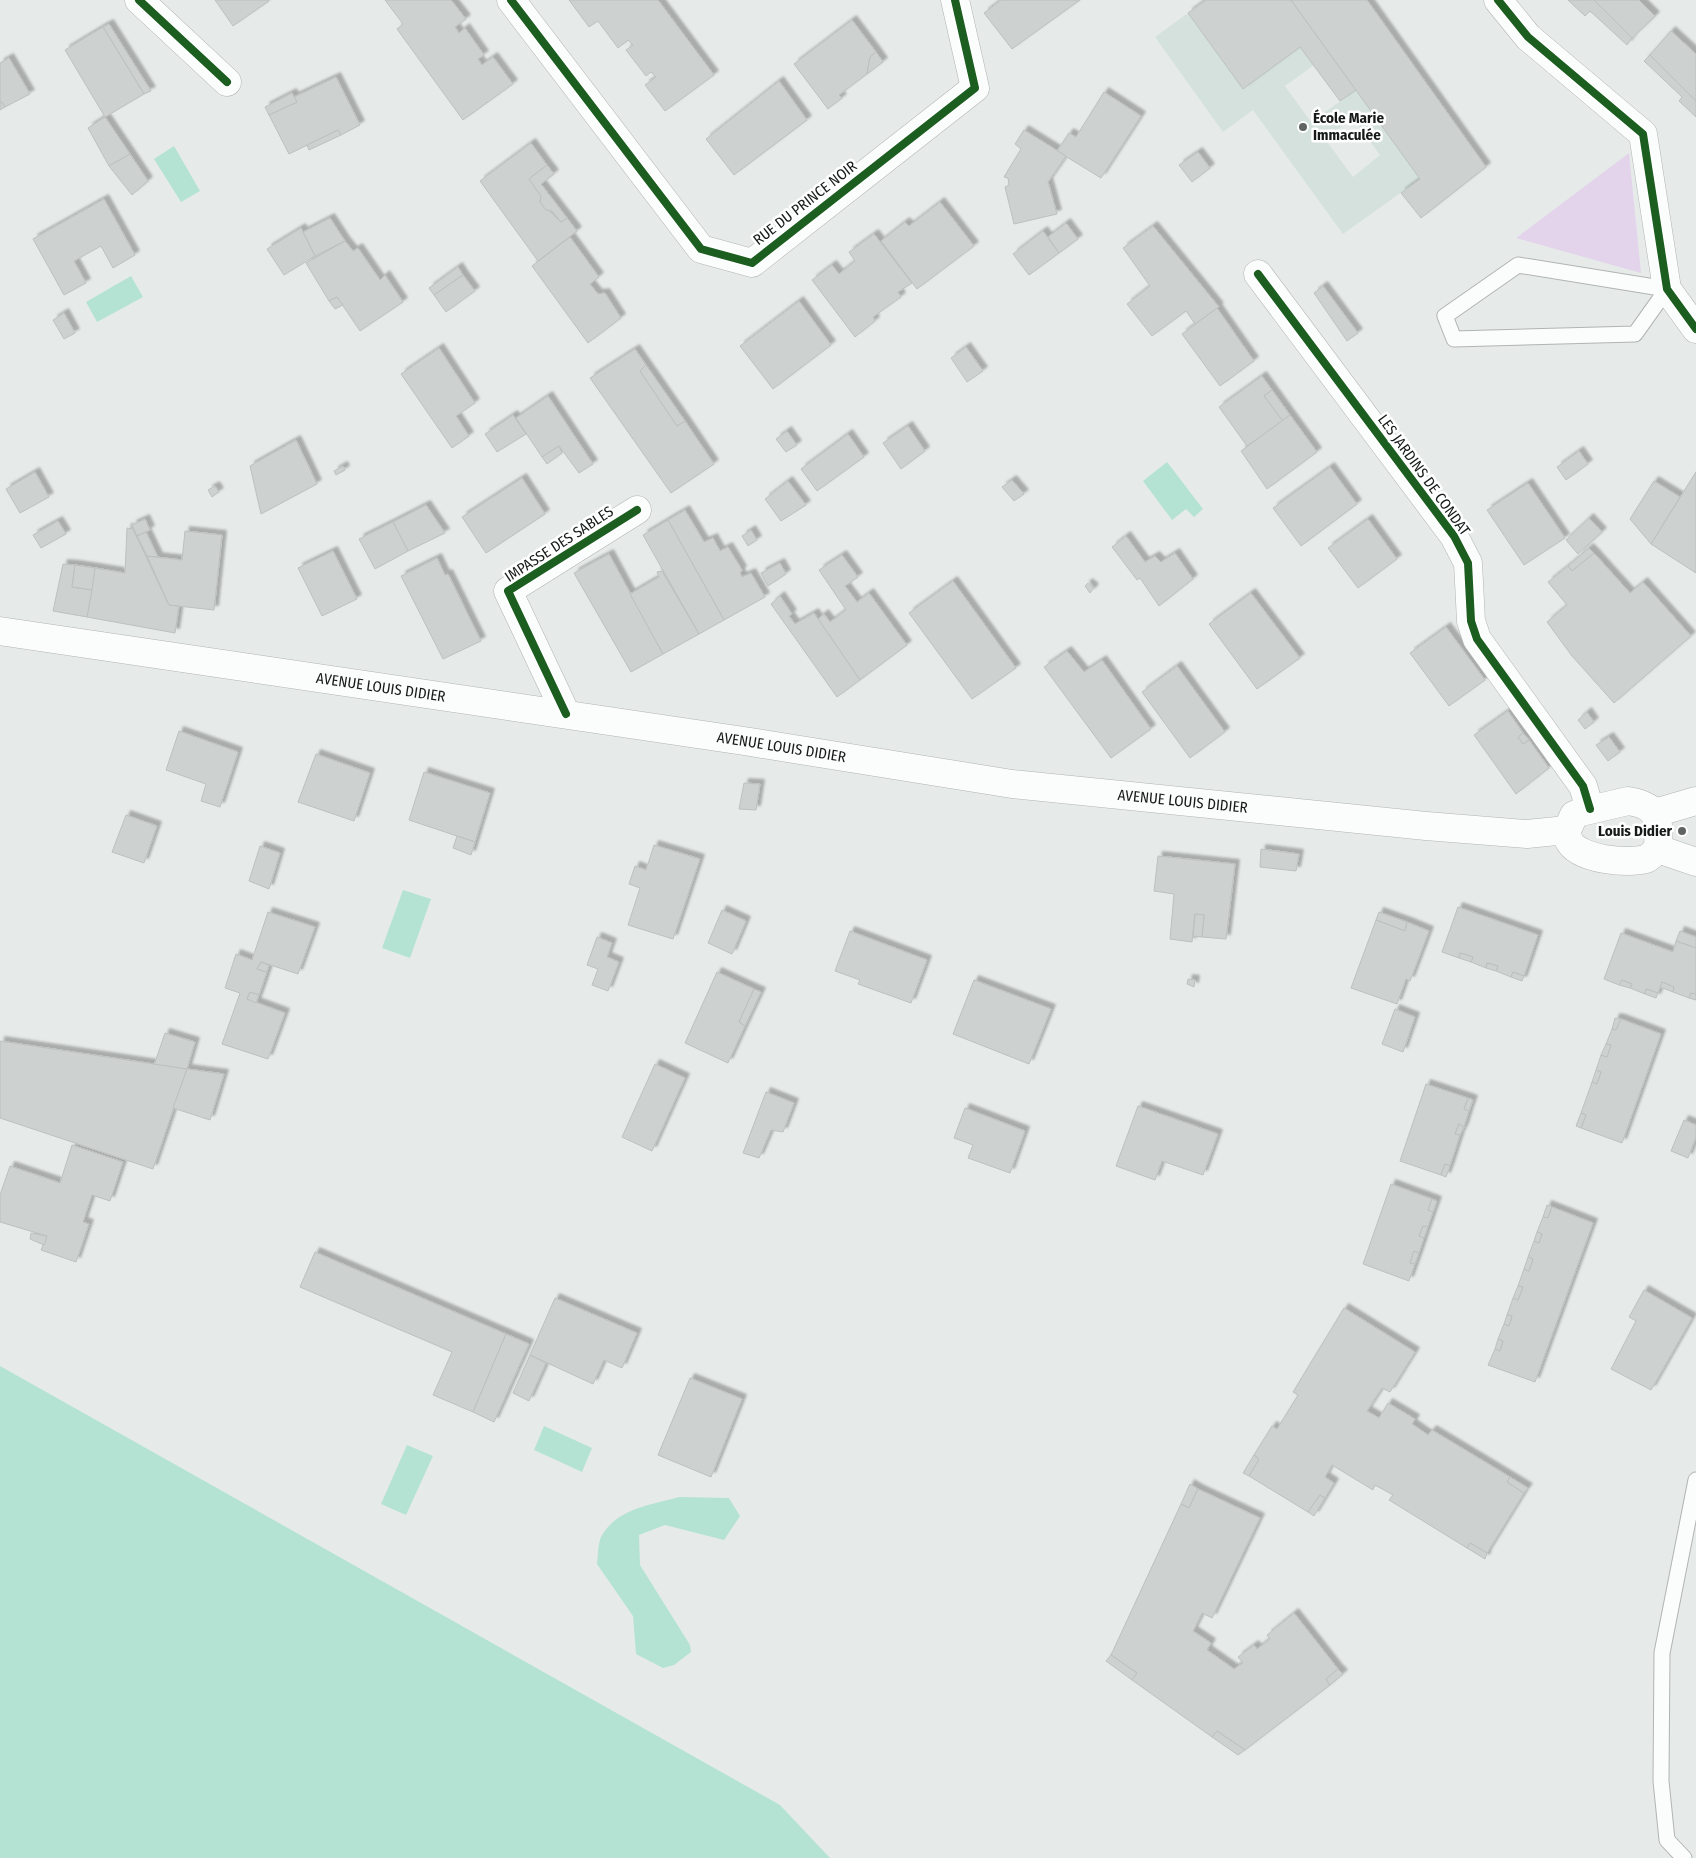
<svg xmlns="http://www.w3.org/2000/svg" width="1696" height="1858" font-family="'Fira Sans Condensed',sans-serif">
<defs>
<filter id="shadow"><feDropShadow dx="4.5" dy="-4.5" stdDeviation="1" flood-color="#0004"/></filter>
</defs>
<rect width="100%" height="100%" fill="#e6ebe9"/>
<path fill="#d4e1dd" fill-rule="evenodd" d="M1188,13L1243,89L1300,47L1314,65L1285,86L1311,122L1356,90L1420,179L1343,234L1253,110L1223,132L1155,37ZM1353,118L1380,155L1353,177L1325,139Z"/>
<polygon fill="#e3d4eb" points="1629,153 1641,273 1516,238"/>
<g fill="#b4e3d4">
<polygon points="174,146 200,191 181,202 154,159"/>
<polygon points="131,276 143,297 97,322 86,302"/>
<polygon points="1167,462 1203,509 1194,517 1186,509 1172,520 1143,481"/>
<polygon points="403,890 431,899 410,958 382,948"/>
<polygon points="0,1366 780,1805 830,1858 0,1858"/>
<polygon points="544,1426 592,1448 582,1472 534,1450"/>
<polygon points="407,1445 433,1456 406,1515 381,1504"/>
<path d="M679,1497L729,1498L740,1516L724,1540L665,1525L639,1535L640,1565L690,1645L691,1652L674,1665L663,1668L636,1654L633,1616L597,1564C598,1556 598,1544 601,1537C617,1508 651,1505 679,1497Z"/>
</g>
<g fill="#cdd1cf" stroke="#bcc1bf" filter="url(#shadow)">
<polygon points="215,0 268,0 269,1 233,26"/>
<polygon points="385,0 451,0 466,19 455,27 459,33 465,28 484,55 478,59 482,65 493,57 513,84 463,120 397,29 403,24"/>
<polygon points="569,0 658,0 714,75 665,111 645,85 656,77 651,72 646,76 626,50 633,45 628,40 618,48 598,21 589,27"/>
<polygon points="1001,0 1080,0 1012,49 984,13"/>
<polygon points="1206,0 1291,0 1356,90 1340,101 1300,47 1243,89 1188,13"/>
<polygon points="1291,0 1367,0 1486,167 1421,218 1401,193 1420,179"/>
<polygon points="1568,0 1594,0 1632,38 1627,45 1590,11 1585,16"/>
<polygon points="1594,0 1639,0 1655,16 1632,38"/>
<polygon points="852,20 876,52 870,57 867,74 839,95 842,98 828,109 794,64"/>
<polygon points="109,24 151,91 144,94 103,27"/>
<polygon points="103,27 144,94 105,117 65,50"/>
<polygon points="1671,31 1696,54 1696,101 1650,55"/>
<polygon points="876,52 883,62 867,74 870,57"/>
<polygon points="1650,55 1696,101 1696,117 1679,101 1682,97 1644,61"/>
<polygon points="9,58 30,94 5,107 2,102 0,103 0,63"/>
<polygon points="336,77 360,125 341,135 338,130 289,154 269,115 297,102 294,97"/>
<polygon points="779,81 807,120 734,175 706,139"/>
<polygon points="1104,92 1141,116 1101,178 1057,151 1069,133 1076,137"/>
<polygon points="292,93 297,102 269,115 265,107"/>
<polygon points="2,102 5,107 0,110 0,103"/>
<polygon points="105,117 130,154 109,166 88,128"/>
<polygon points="338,130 341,135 309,150 307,145"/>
<polygon points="1024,130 1066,156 1048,182 1057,214 1014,224 1005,187 1009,185 1008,178 1004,177 1021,149 1015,144"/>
<polygon points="531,143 547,165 529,179 541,196 540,202 561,222 567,218 577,231 538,261 480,181"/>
<polygon points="1198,152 1210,168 1192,182 1179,165"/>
<polygon points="130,154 148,181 132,195 109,166"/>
<polygon points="547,165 554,174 541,184 567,218 561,222 552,211 546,210 540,202 541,196 529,179"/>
<polygon points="104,199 135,255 113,268 101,246 74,261 86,283 64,295 33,239"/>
<polygon points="940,202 974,246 917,289 881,241 905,222 909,226"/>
<polygon points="330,218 345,241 315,256 303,232"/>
<polygon points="1066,223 1078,239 1059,253 1048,237"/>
<polygon points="1153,226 1219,307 1195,324 1186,311 1152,336 1127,304 1150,286 1123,248"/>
<polygon points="301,228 315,256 284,275 267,249"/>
<polygon points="1043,231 1059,253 1029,275 1013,254"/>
<polygon points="874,234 912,283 898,292 901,297 873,317 875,321 855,337 812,280 832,265 839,274 855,261 849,252"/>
<polygon points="570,237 599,277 590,284 598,294 605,293 621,318 588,343 532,266"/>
<polygon points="345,241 353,251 358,248 380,280 385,275 403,302 360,331 337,297 329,301 306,263"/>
<polygon points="458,267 463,275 434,295 429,288"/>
<polygon points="463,275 475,291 446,312 434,295"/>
<polygon points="1323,286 1358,333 1347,341 1314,293"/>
<polygon points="337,297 343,305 335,309 329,301"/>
<polygon points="799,301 831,345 773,389 740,346"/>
<polygon points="1217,308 1254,361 1220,386 1182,334"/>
<polygon points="64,313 75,333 64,339 53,320"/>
<polygon points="966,347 983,371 967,382 951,358"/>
<polygon points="439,348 475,403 456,416 469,436 452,448 401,374"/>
<polygon points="635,349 646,365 640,371 677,426 685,421 714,464 671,493 590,378"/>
<polygon points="646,365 685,421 677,426 640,371"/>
<polygon points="1262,376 1272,390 1264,396 1283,421 1247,446 1219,407"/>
<polygon points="1272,390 1290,415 1283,421 1264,396"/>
<polygon points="548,396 593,464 579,473 559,446 542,457 516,418"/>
<polygon points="513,415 526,434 497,452 485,434"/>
<polygon points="1290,415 1317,452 1267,489 1241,451"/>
<polygon points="908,426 925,451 901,469 883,443"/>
<polygon points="787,431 797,445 786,452 776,439"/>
<polygon points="848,434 864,457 817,491 801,469"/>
<polygon points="296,440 317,484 261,514 250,466"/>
<polygon points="559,446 562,453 547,464 542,457"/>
<polygon points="1579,451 1588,464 1566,480 1557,467"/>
<polygon points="343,466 345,470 336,475 334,471"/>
<polygon points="1330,467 1357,504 1301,546 1273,508"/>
<polygon points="35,472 49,497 20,513 6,489"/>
<polygon points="1696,472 1696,573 1651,544"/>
<polygon points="522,478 545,514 486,553 462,517"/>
<polygon points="1012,480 1024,494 1014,501 1002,487"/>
<polygon points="788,481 806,505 781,521 765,499"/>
<polygon points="1654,481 1680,497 1651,544 1630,519"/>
<polygon points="1528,483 1565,538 1524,565 1487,510"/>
<polygon points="215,486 219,492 212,497 208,490"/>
<polygon points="426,505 445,533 408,551 393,522"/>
<polygon points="685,510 704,542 713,538 720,551 728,547 742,570 740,573 742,577 751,573 765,597 724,620 668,520"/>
<polygon points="1589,518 1602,532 1578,554 1566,540"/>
<polygon points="145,519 150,530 137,536 132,525"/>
<polygon points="1368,519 1397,559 1358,588 1328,548"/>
<polygon points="668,520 724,620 699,634 643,535"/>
<polygon points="58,521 66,534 41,548 33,535"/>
<polygon points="393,522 408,551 375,569 359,539"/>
<polygon points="127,528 133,529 169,605 179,606 175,633 87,617 95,568 125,573"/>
<polygon points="751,530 757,540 748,546 742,536"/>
<polygon points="185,531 222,535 214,610 169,605 147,556 182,560"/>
<polygon points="146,532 158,557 147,556 137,536"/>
<polygon points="1126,536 1145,562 1155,556 1161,562 1175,553 1193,579 1159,606 1140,578 1137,580 1112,547"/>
<polygon points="1589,548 1594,553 1572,571 1568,566"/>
<polygon points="333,551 357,599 322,616 298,568"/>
<polygon points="1594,553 1630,593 1643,582 1691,636 1614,703 1572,656 1547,622 1567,605 1548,582 1568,566 1572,571"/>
<polygon points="609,554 663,654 631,672 574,573"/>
<polygon points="842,555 858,577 845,586 857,602 869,593 907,645 860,680 818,619 824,614 830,622 846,610 819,570"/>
<polygon points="437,558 445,575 448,574 481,641 443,659 401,576"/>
<polygon points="780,563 786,574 768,586 761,573"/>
<polygon points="63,564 75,565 72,587 92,590 87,617 53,611"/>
<polygon points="75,565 95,568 92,590 72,587"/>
<polygon points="662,571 699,634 663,654 630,594 659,577 657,572"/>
<polygon points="953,581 1016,668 972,699 909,613"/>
<polygon points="1088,583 1094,588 1090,593 1085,586"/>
<polygon points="1251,593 1300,658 1257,689 1209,624"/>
<polygon points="780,596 792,614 789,616 795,624 814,613 860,680 837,697 771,604"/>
<polygon points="1446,627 1485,680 1449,706 1410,653"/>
<polygon points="1067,651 1084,672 1102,660 1151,729 1111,758 1044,667"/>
<polygon points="1177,666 1225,732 1190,758 1142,692"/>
<polygon points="1508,711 1523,733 1518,737 1523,744 1529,740 1549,768 1516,794 1474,735"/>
<polygon points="1587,712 1594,722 1585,729 1578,720"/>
<polygon points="179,731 238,752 220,807 201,801 206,784 166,770"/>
<polygon points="1523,733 1529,740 1523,744 1518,737"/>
<polygon points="1609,737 1620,752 1608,761 1596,745"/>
<polygon points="316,754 370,773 354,821 298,802"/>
<polygon points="424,772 490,793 475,842 409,820"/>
<polygon points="744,783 760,784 756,810 739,809"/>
<polygon points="126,815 157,826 144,863 112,852"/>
<polygon points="457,836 475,842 471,855 453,848"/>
<polygon points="654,845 700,859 673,939 628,925 640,888 629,884 635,866 646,870"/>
<polygon points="260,846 280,853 269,889 249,881"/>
<polygon points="1261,849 1299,854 1296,871 1260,867"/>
<polygon points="1158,856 1235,864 1226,939 1202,937 1204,915 1195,914 1192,942 1170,939 1174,894 1154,891"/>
<polygon points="1458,907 1538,935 1524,976 1513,972 1511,977 1496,971 1498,966 1487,963 1486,968 1471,962 1473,957 1460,953 1459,958 1442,952"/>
<polygon points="722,910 746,921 732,954 708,943"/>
<polygon points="268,912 315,927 298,974 261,962 257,969 267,972 259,995 250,992 247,999 285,1013 268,1059 222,1044 240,993 225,988 236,954 252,960"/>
<polygon points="1379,912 1407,922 1405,931 1376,920"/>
<polygon points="1195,914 1204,915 1202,937 1193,936"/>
<polygon points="1376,920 1405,931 1407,922 1429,931 1410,981 1406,979 1397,1004 1351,988"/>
<polygon points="850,931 927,960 911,1003 858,984 860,980 835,971"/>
<polygon points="1680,931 1696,937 1696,948 1676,941"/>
<polygon points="1621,933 1673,952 1676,941 1696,948 1696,994 1691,993 1689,998 1673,992 1674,987 1662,982 1658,993 1646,989 1645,994 1630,988 1632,984 1622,980 1619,985 1604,979"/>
<polygon points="597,937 612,943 607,957 619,962 608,991 592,985 598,969 587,965"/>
<polygon points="1460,953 1473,957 1471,962 1459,958"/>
<polygon points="261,962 269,965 267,972 257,969"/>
<polygon points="1487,963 1498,966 1496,971 1486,968"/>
<polygon points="717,972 754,989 739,1022 745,1026 728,1063 685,1043"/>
<polygon points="1513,972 1524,976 1522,981 1511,977"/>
<polygon points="1188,979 1195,980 1194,987 1187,984"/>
<polygon points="974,980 1051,1009 1029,1064 953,1034"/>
<polygon points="1622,980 1632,984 1630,988 1619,985"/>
<polygon points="1662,982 1674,987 1673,992 1660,987"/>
<polygon points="754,989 761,992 745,1026 739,1022"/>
<polygon points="1646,989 1658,993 1656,998 1645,994"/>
<polygon points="250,992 259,995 256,1003 247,999"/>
<polygon points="1691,993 1696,994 1696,1000 1689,998"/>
<polygon points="1395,1009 1415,1017 1403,1052 1382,1044"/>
<polygon points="1615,1018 1621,1019 1616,1030 1612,1029"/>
<polygon points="1621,1019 1661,1034 1622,1143 1581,1128 1586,1115 1581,1113 1592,1082 1597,1084 1601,1072 1596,1070 1601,1055 1607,1057 1611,1045 1606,1044 1612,1029 1616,1030"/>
<polygon points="165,1033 195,1042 187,1069 154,1065"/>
<polygon points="0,1041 187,1069 153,1169 0,1118"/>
<polygon points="1606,1044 1611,1045 1607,1057 1601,1055"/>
<polygon points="655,1064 685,1078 652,1151 622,1137"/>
<polygon points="187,1069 224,1074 210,1120 173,1108"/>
<polygon points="1596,1070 1601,1072 1597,1084 1592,1082"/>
<polygon points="1426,1084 1468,1098 1464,1109 1469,1111 1464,1127 1459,1124 1455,1134 1460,1135 1450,1166 1445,1164 1441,1175 1400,1161"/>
<polygon points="766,1092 794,1103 783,1132 771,1130 759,1158 743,1153"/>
<polygon points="1468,1098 1473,1100 1469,1111 1464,1109"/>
<polygon points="1138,1106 1218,1134 1203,1175 1162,1161 1155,1180 1116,1166"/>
<polygon points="965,1108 1025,1131 1010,1173 968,1158 973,1145 954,1138"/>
<polygon points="1581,1113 1586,1115 1581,1128 1576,1126"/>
<polygon points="1684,1120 1696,1125 1696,1137 1688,1158 1671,1151"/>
<polygon points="1459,1124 1464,1127 1460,1135 1455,1134"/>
<polygon points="72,1145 123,1162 110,1201 92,1195 83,1222 89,1224 76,1262 41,1250 47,1236 0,1222 0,1195 10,1166 60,1183"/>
<polygon points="1445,1164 1450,1166 1446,1177 1441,1175"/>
<polygon points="1391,1184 1432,1199 1428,1210 1433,1212 1428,1227 1423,1226 1419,1236 1424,1238 1419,1253 1414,1251 1410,1263 1415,1264 1409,1281 1363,1264"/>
<polygon points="1432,1199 1437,1201 1433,1212 1428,1210"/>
<polygon points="1547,1205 1552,1207 1548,1218 1543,1217"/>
<polygon points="1552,1207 1593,1223 1535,1382 1488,1365 1495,1349 1500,1351 1503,1341 1498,1339 1504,1324 1509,1326 1512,1316 1507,1315 1513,1298 1518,1300 1523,1287 1518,1286 1524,1269 1529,1271 1533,1259 1528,1257 1534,1241 1539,1243 1542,1234 1537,1232 1543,1217 1548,1218"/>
<polygon points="1423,1226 1428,1227 1424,1238 1419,1236"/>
<polygon points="1537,1232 1542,1234 1539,1243 1534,1241"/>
<polygon points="31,1233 47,1236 44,1245 30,1239"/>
<polygon points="1414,1251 1419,1253 1415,1264 1410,1263"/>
<polygon points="315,1252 506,1334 473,1412 433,1395 452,1352 300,1287"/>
<polygon points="1528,1257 1533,1259 1529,1271 1524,1269"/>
<polygon points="1518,1286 1523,1287 1518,1300 1513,1298"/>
<polygon points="1644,1290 1692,1318 1651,1390 1611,1369 1636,1321 1629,1317"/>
<polygon points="555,1298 637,1333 622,1368 604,1360 593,1384 530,1355"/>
<polygon points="1344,1308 1415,1352 1390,1392 1382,1388 1367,1411 1379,1418 1388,1403 1415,1419 1412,1424 1428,1435 1432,1430 1510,1477 1507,1482 1524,1493 1487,1553 1470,1543 1467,1548 1389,1500 1393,1495 1375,1485 1373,1490 1332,1465 1325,1477 1334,1483 1325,1498 1320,1495 1308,1512 1249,1476 1259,1459 1254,1455 1272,1426 1277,1429 1298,1395 1293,1392"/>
<polygon points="1507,1315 1512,1316 1509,1326 1504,1324"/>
<polygon points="506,1334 529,1344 494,1422 473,1412"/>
<polygon points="1498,1339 1503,1341 1500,1351 1495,1349"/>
<polygon points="530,1355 546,1363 529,1401 513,1393"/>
<polygon points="690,1378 742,1399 711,1477 658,1455"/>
<polygon points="1254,1455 1259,1459 1249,1476 1243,1473"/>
<polygon points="1510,1477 1528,1488 1524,1493 1507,1482"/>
<polygon points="1190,1484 1198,1489 1189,1508 1181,1504"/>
<polygon points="1198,1489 1260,1518 1212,1618 1202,1613 1193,1631 1211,1643 1207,1650 1234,1669 1243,1663 1238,1657 1254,1645 1257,1649 1270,1639 1267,1635 1294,1613 1338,1669 1326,1679 1330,1685 1245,1750 1217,1731 1212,1737 1132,1680 1137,1673 1111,1655 1181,1504 1189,1508"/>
<polygon points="1320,1495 1325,1498 1314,1516 1308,1512"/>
<polygon points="1470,1543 1487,1553 1485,1559 1467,1548"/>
<polygon points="1111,1655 1137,1673 1132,1680 1106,1661"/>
<polygon points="1338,1669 1343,1674 1330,1685 1326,1679"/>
<polygon points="1217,1731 1245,1750 1238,1755 1212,1737"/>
</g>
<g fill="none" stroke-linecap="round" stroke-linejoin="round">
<g stroke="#b0b4b2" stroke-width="17">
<g id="lane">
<polygon points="1518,265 1667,289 1635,334 1454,339 1445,316"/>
<polyline points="1684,1858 1667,1840 1661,1781 1662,1653 1696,1480"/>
</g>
</g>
<g stroke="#b0b4b2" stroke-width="29">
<g id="street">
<polyline points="139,0 227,82"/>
<polyline points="511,0 701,249 752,263 975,88 955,0"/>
<polyline points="1498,0 1528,37 1643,134 1667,289 1696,329"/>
<polyline points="1258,274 1454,536 1468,563 1471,621 1477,639 1583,786 1590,809"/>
<polyline points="566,714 508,591 637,510"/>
</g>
</g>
<g stroke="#b0b4b2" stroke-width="29">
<g id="secondary">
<path id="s1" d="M0,631L744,741L1012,784L1426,826L1527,834L1567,830"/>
<path d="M1628,801C1661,806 1659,821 1658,849C1655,852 1650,857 1646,859C1628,864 1579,860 1569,841C1568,838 1567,833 1567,830L1574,815L1581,812Z"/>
<polyline points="1655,813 1696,801"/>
<polyline points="1658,849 1696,862"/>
</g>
</g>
<use href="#lane" stroke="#fbfcfc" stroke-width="15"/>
<use href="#street" stroke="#fbfcfc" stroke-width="28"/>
<use href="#secondary" stroke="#fbfcfc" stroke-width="28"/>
<g stroke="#fff" stroke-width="11">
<g id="cycleway">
<polyline points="139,0 227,82"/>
<polyline points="511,0 701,249 752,263 975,88 955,0"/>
<polyline points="1498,0 1528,37 1643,134 1667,289 1696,329"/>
<polyline points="1258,274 1454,536 1468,563 1471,621 1477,639 1583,786 1590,809"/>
<polyline points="566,714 508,591 637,510"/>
</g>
</g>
<use href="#cycleway" stroke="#1b5e20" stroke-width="8"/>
</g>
<g fill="#5f6361" stroke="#fff" stroke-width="2">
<circle cx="1303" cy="127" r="5"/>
<circle cx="1682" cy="831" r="5"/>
</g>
<g text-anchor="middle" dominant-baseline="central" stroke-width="5" stroke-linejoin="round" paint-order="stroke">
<g font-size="15" font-weight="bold" fill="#161a18" stroke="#fff" text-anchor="start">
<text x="1313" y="118">École Marie<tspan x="1313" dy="17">Immaculée</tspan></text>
<text x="1672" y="831" text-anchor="end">Louis Didier</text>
</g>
<g font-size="15" fill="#161a18" stroke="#fff">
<text transform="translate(805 203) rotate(-38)">RUE DU PRINCE NOIR</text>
<text transform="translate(1424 475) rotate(54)">LES JARDINS DE CONDAT</text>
<text transform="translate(559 544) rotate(-33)">IMPASSE DES SABLES</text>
<text stroke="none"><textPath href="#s1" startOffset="385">AVENUE LOUIS DIDIER</textPath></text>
<text stroke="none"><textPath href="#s1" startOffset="790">AVENUE LOUIS DIDIER</textPath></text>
<text stroke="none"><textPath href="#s1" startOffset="1195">AVENUE LOUIS DIDIER</textPath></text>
</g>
</g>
</svg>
